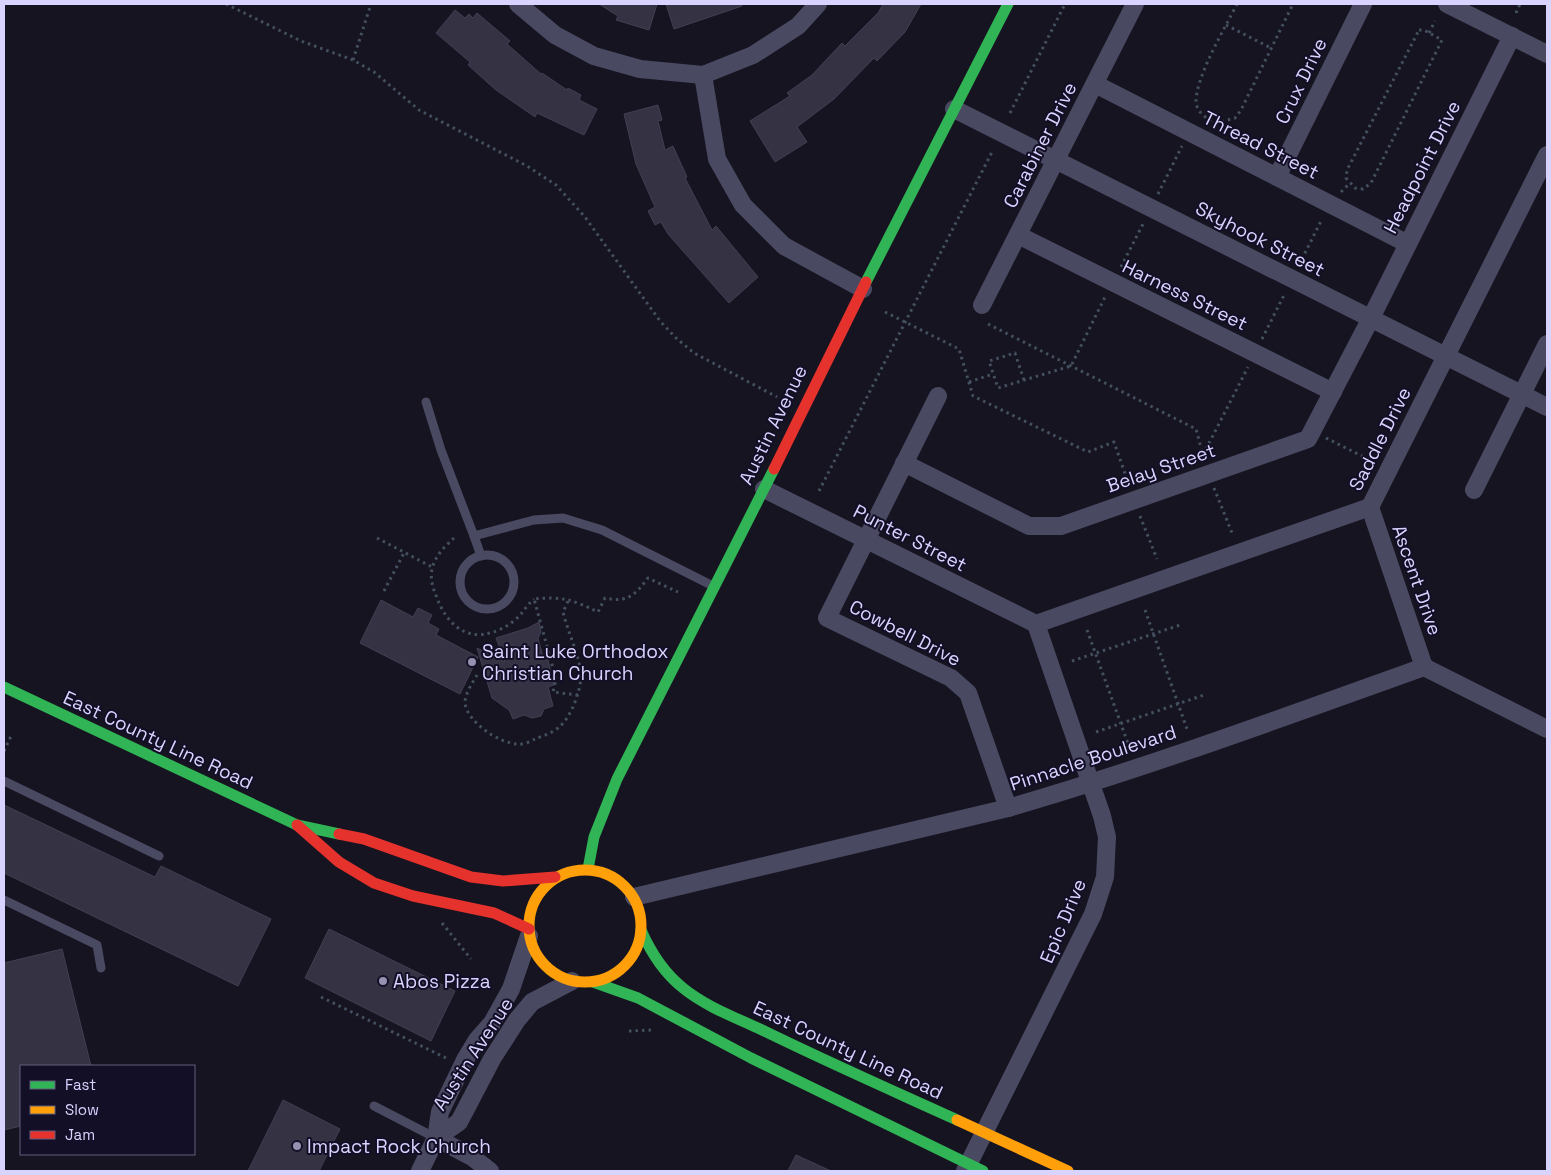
<svg xmlns="http://www.w3.org/2000/svg" width="1551" height="1175" font-family="'Space Grotesk',sans-serif">
<rect width="100%" height="100%" fill="#161421"/>
<g fill="#343243" stroke="#433f54">
<polygon points="599,4 657,4 649,30 616,20 618,16"/>
<polygon points="666,4 742,4 742,6 674,29"/>
<polygon points="883,4 921,4 905,32 877,61 874,58 834,99 797,127 807,142 775,162 750,121 790,96 787,93 812,75 842,43 845,46 878,13"/>
<polygon points="455,10 465,18 469,14 473,18 477,13 510,41 507,44 541,74 542,73 567,90 568,88 581,95 579,100 597,109 584,135 537,113 535,117 496,90 468,65 470,62 436,33"/>
<polygon points="658,105 662,120 658,121 665,150 673,146 687,177 685,178 712,230 716,226 758,277 729,303 668,234 661,222 655,225 648,211 655,207 636,164 624,114"/>
<polygon points="381,600 413,617 418,608 432,615 428,623 439,629 436,635 478,657 460,694 360,643"/>
<polygon points="539,622 541,632 538,638 543,657 547,656 554,685 548,687 553,706 544,709 541,716 532,718 524,715 513,719 509,710 492,698 477,648 505,662 496,638 528,628"/>
<polygon points="4,805 155,877 161,866 271,919 238,986 4,873"/>
<polygon points="329,929 455,991 431,1041 305,978"/>
<polygon points="62,949 91,1066 21,1066 21,1126 4,1130 4,963"/>
<polygon points="283,1100 340,1129 319,1171 248,1171"/>
<polygon points="796,1155 831,1171 788,1171"/>
</g>
<g fill="none" stroke-linecap="round" stroke-linejoin="round">
<g stroke="#44505f" stroke-width="3" stroke-dasharray="2.5 4" stroke-linecap="butt">
<polyline points="226,4 301,41 353,60 374,72 419,110 527,166 556,185 585,217 660,321 676,338 694,353 777,397"/>
<path d="M1237,4C1225,28 1196,76 1196,102C1197,113 1208,120 1217,123L1235,118L1241,110L1293,4"/>
<polyline points="1516,13 1520,4"/>
<polyline points="1226,25 1271,48"/>
<polygon points="1419,30 1424,30 1442,40 1371,183 1363,189 1355,188 1346,178 1347,170"/>
<polyline points="1429,33 1435,21"/>
<polyline points="353,60 371,4"/>
<polyline points="1010,113 1065,4"/>
<polyline points="1341,192 1350,183"/>
<polyline points="1158,194 1182,146"/>
<polyline points="1299,265 1322,219"/>
<polyline points="1121,267 1144,222"/>
<polyline points="885,312 959,349 973,396 1088,452 1114,442 1129,485"/>
<polyline points="988,324 1196,429 1204,459"/>
<polyline points="1262,339 1285,293"/>
<polyline points="1024,380 1015,353 989,361 998,388 1071,366 1105,297"/>
<polyline points="969,382 993,374"/>
<polyline points="1326,438 1370,460"/>
<polyline points="1203,455 1248,367"/>
<polyline points="1214,488 1232,533"/>
<polyline points="819,491 992,152"/>
<polyline points="1140,516 1157,559"/>
<polyline points="377,538 432,567"/>
<path d="M454,538C445,546 435,556 432,569C430,580 433,588 437,598C446,622 465,642 493,632C501,630 513,623 519,616C525,610 526,606 534,599"/>
<polyline points="384,591 404,553"/>
<polyline points="1145,610 1187,729"/>
<polyline points="1087,630 1130,749"/>
<polyline points="1072,661 1180,625"/>
<path d="M477,675C473,682 465,693 465,703C467,722 499,743 517,744C522,745 530,742 535,739C542,736 553,733 559,727C571,718 581,690 581,675C581,662 568,631 564,616L563,612L569,599"/>
<path d="M578,695L553,692L556,679L534,599C563,596 573,600 598,612L605,598C628,603 635,595 648,578L678,592"/>
<polyline points="1096,732 1204,695"/>
<polyline points="4,751 12,734"/>
<polyline points="442,923 471,959"/>
<polyline points="321,997 446,1058"/>
<polyline points="629,1031 653,1030"/>
</g>
<g stroke="#4a4962" stroke-width="9">
<polyline points="426,402 441,450 474,536 534,520 563,518 602,530 715,587"/>
<polyline points="474,536 481,556"/>
<circle cx="487" cy="582" r="27"/>
<polyline points="4,781 159,856"/>
<polyline points="4,900 97,945 101,968"/>
<polyline points="374,1106 436,1138"/>
</g>
<g stroke="#4a4962" stroke-width="18">
<polyline points="518,4 555,35 594,56 640,69 703,75 753,55 798,26 818,4"/>
<polyline points="1447,4 1547,54"/>
<polyline points="703,75 717,159 743,205 784,246 863,289"/>
<polyline points="1095,84 1408,244"/>
<polyline points="954,109 1547,407"/>
<polyline points="1277,177 1363,4"/>
<polyline points="1018,235 1333,392"/>
<polyline points="982,305 1135,4"/>
<polyline points="938,396 827,618 951,678 968,693 1008,808"/>
<polyline points="904,463 1029,526 1061,526 1308,439 1371,318 1512,36"/>
<polyline points="764,489 1036,624"/>
<polyline points="1474,490 1547,344"/>
<polyline points="1370,507 1424,667"/>
<polyline points="1036,624 1370,507 1547,155"/>
<path d="M634,897L1008,808C1149,767 1287,716 1424,667L1547,729"/>
<polyline points="436,1138 459,1122 492,1059 517,1020 532,1002 572,981"/>
<polyline points="436,1138 472,1157 490,1171"/>
<polyline points="420,1171 436,1138 440,1112 465,1060 477,1040 492,1023 511,989 529,936"/>
<polyline points="965,1171 1093,914 1105,877 1107,837 1102,816 1036,624"/>
</g>
<g stroke="#30b455" stroke-width="11">
<polyline points="866,282 1008,4"/>
<polyline points="4,687 297,825 339,834"/>
<polyline points="588,869 594,837 617,779 774,469"/>
<path d="M641,930C651,953 663,972 683,988C705,1006 734,1017 760,1029C825,1061 891,1090 957,1120"/>
<polyline points="593,982 638,998 751,1058 983,1171"/>
</g>
<g stroke="#ff9f0a" stroke-width="11">
<circle cx="585" cy="926" r="56"/>
<polyline points="957,1120 1068,1171"/>
</g>
<g stroke="#e5322d" stroke-width="11">
<polyline points="774,469 866,282"/>
<polyline points="297,825 339,862 374,883 413,896 494,913 529,929"/>
<polyline points="339,834 364,839 471,877 503,881 555,877"/>
</g>
</g>
<g fill="#9591b1" stroke="#130f26" stroke-width="2">
<circle cx="472" cy="662" r="5"/>
<circle cx="383" cy="981" r="5"/>
<circle cx="297" cy="1146" r="5"/>
</g>
<g text-anchor="middle" dominant-baseline="central" stroke-width="4" stroke-linejoin="round" paint-order="stroke">
<g font-size="19" fill="#d9d4ff" stroke="#130f26">
<text transform="translate(1301 81) rotate(-64)">Crux Drive</text>
<text transform="translate(1040 145) rotate(-63)">Carabiner Drive</text>
<text transform="translate(1261 145) rotate(27)">Thread Street</text>
<text transform="translate(1422 167) rotate(-63)">Headpoint Drive</text>
<text transform="translate(1260 239) rotate(27)">Skyhook Street</text>
<text transform="translate(1185 295) rotate(26)">Harness Street</text>
<text transform="translate(773 425) rotate(-64)">Austin Avenue</text>
<text transform="translate(1380 439) rotate(-63)">Saddle Drive</text>
<text transform="translate(1161 468) rotate(-19)">Belay Street</text>
<text transform="translate(910 538) rotate(27)">Punter Street</text>
<text transform="translate(1417 580) rotate(71)">Ascent Drive</text>
<text transform="translate(905 633) rotate(27)">Cowbell Drive</text>
<text transform="translate(158 740) rotate(25)">East County Line Road</text>
<text transform="translate(1093 758) rotate(-18)">Pinnacle Boulevard</text>
<text transform="translate(1063 921) rotate(-67)">Epic Drive</text>
<text transform="translate(848 1050) rotate(25)">East County Line Road</text>
<text transform="translate(473 1054) rotate(-57)">Austin Avenue</text>
</g>
<g font-size="19" fill="#d9d4ff" stroke="#130f26" text-anchor="start">
<text x="482" y="651">Saint Luke Orthodox<tspan x="482" dy="22">Christian Church</tspan></text>
<text x="393" y="981">Abos Pizza</text>
<text x="307" y="1146">Impact Rock Church</text>
</g>
</g>
<rect width="1551" height="1175" fill="none" stroke="#d9d4ff" stroke-width="10"/>
<rect x="20" y="1065" width="175" height="90" fill="#130f26" stroke="#625e7d"/>
<rect x="30" y="1081" width="25" height="8" fill="#30b455" stroke="#625e7d"/>
<text x="65" y="1090" font-size="15" fill="#d9d4ff">Fast</text>
<rect x="30" y="1106" width="25" height="8" fill="#ff9f0a" stroke="#625e7d"/>
<text x="65" y="1115" font-size="15" fill="#d9d4ff">Slow</text>
<rect x="30" y="1131" width="25" height="8" fill="#e5322d" stroke="#625e7d"/>
<text x="65" y="1140" font-size="15" fill="#d9d4ff">Jam</text>
</svg>
